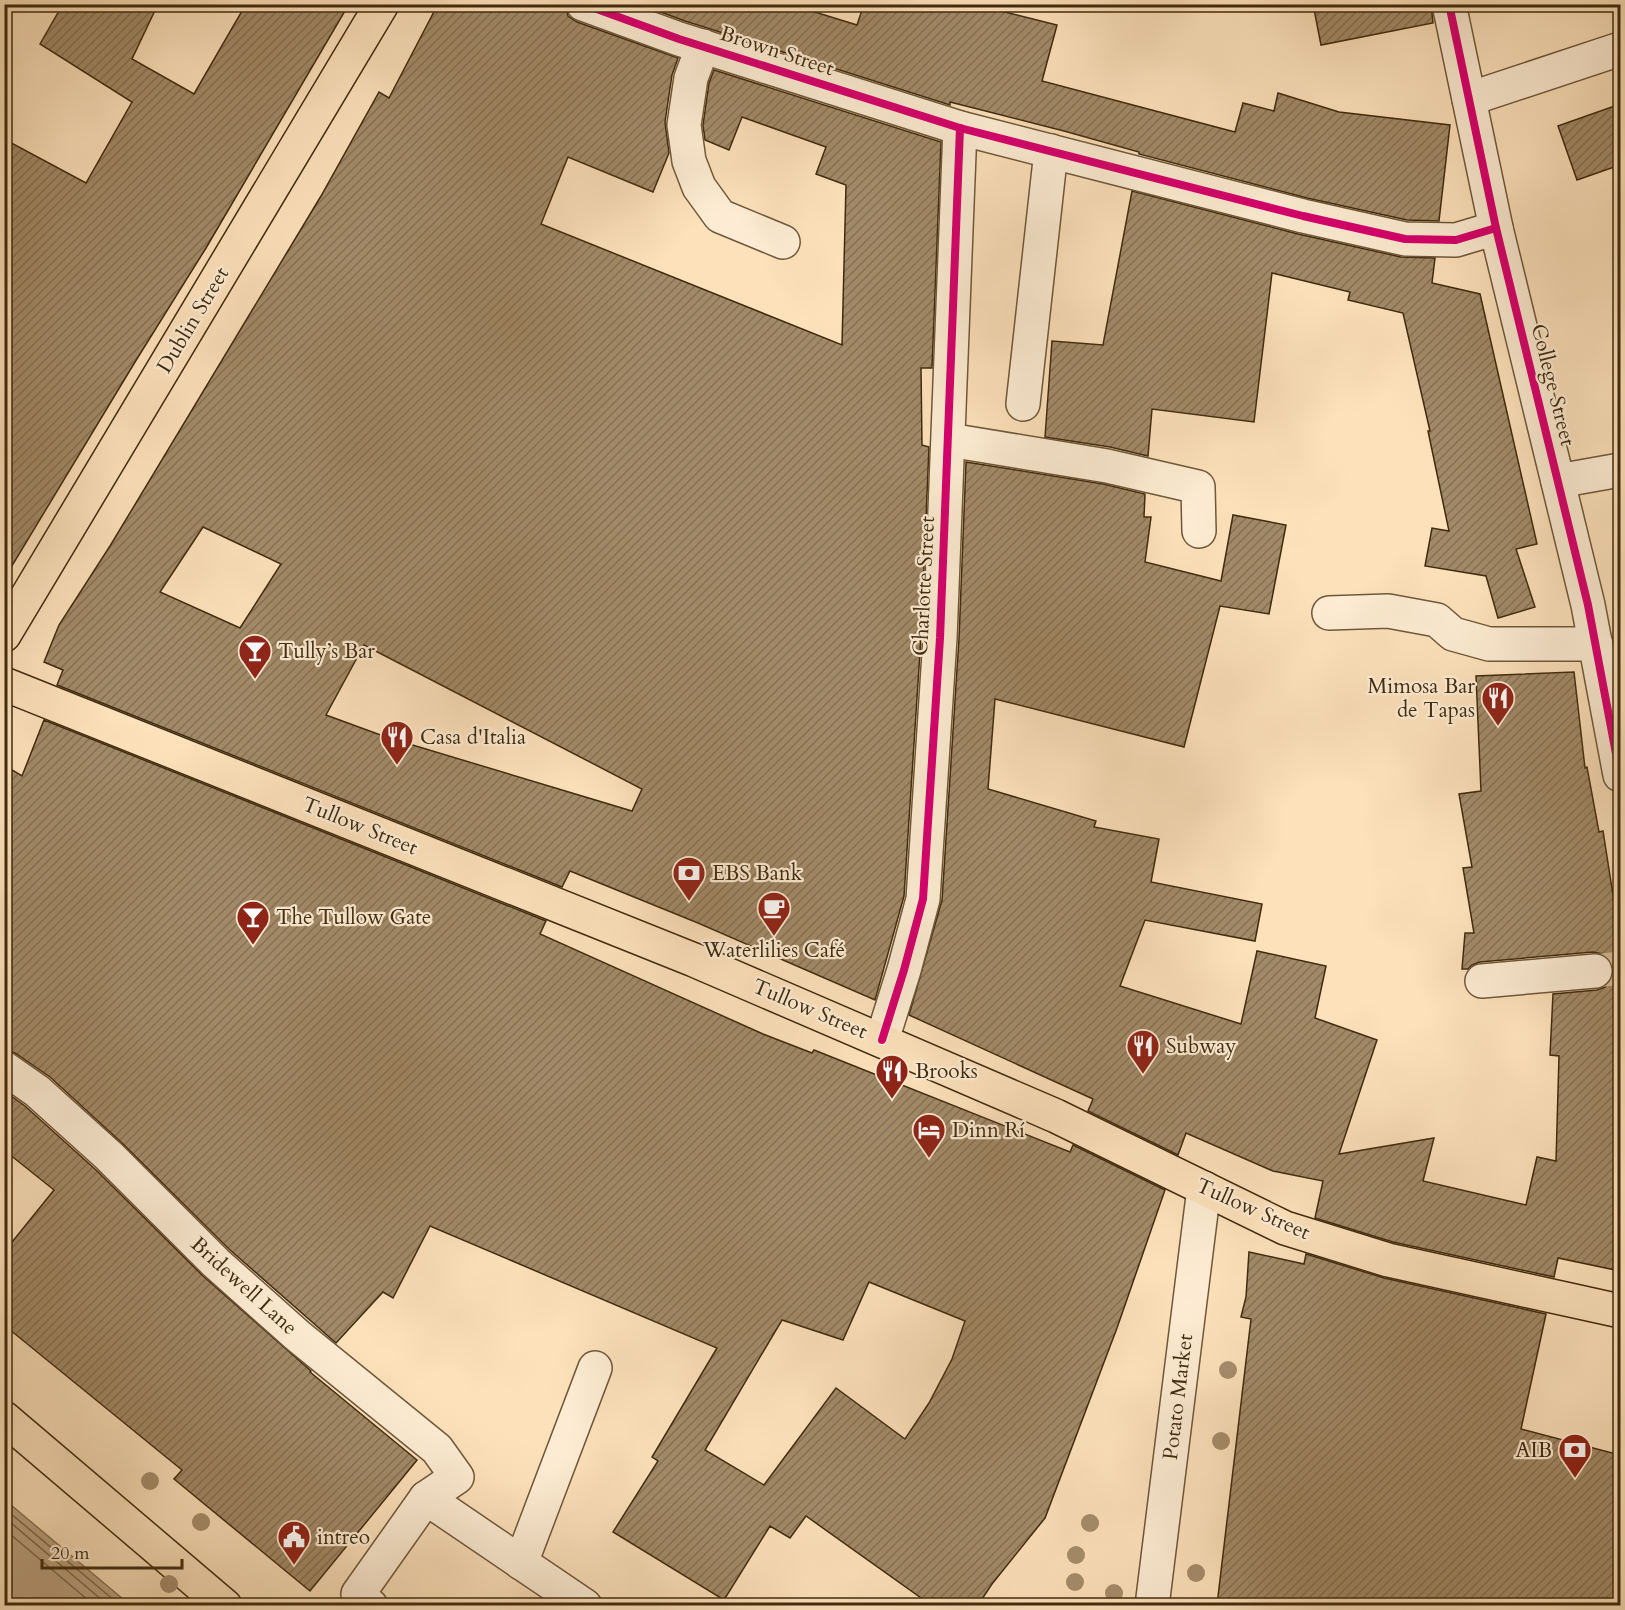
<svg xmlns="http://www.w3.org/2000/svg" width="1625" height="1610" font-family="Cardo,serif">
<defs>
<pattern id="building-hatch" width="6" height="6" patternUnits="userSpaceOnUse" patternTransform="scale(1.5)"><rect width="6" height="6" fill="#a28a68"/><path d="M-1 1l2-2M0 6l6-6M5 7l2-2" fill="none" stroke="#857154"/></pattern>
</defs>
<rect width="100%" height="100%" fill="#fce1bb"/>
<filter id="stains"><feTurbulence type="fractalNoise" baseFrequency=".00333" numOctaves="4"/><feColorMatrix values="0 0 0 0 .2 0 0 0 0 .09 0 0 0 0 .02 0 0 0 .5 -.17"/></filter>
<radialGradient id="worn" r=".72"><stop offset=".6" stop-color="#630" stop-opacity="0"/><stop offset="1" stop-color="#630" stop-opacity=".3"/></radialGradient>
<polygon fill="#bca381" stroke="#8a7353" stroke-width="1.5" points="4,1500 5,1500 130,1605 8,1606 5,1603"/>
<g fill="none" stroke-linecap="round" stroke-linejoin="round">
<g stroke="#7e6748" stroke-width="1.5">
<polyline points="4,1508 121,1606"/>
<polyline points="4,1517 109,1606"/>
<polyline points="4,1529 95,1606"/>
</g>
</g>
<g fill="url(#building-hatch)" stroke="#402b0f" stroke-width="1.5" fill-rule="evenodd">
<polygon points="63,4 158,4 132,59 194,94 246,4 349,4 206,248 135,362 4,579 4,139 86,183 132,102 40,44"/>
<path d="M438,4H565L568,16L577,22L678,58L672,75L665,122L669,153L653,192L568,157L541,224L842,345L846,185L816,174L826,147L742,117L729,150L705,140L703,125L709,83L714,70L941,142L932,368H921L922,445L929,447L921,637L904,896L875,1000L698,923L570,871L562,887L57,685L63,670L44,662L59,625L110,546L321,196L379,92L389,98ZM203,527L281,564L240,628L160,592ZM364,645L642,789L632,811L386,737L326,715Z"/>
<polygon points="639,4 789,4 857,25 864,4 973,4 1057,25 1042,81 1235,132 1243,103 1274,111 1278,93 1339,112 1450,125 1439,221 1407,220 1307,198 1139,154 1139,152 1064,131 950,102 950,105 685,21"/>
<polygon points="1313,4 1431,4 1433,23 1321,45"/>
<polygon points="1620,104 1620,165 1577,180 1558,126"/>
<polygon points="1132,191 1298,234 1401,257 1435,258 1432,283 1480,294 1537,544 1516,549 1535,607 1498,618 1486,576 1425,566 1432,528 1449,531 1428,431 1430,431 1403,313 1348,300 1350,292 1272,273 1254,422 1152,409 1148,456 1110,447 1045,437 1052,341 1103,345"/>
<polygon points="966,462 1103,484 1145,494 1144,517 1151,517 1145,562 1221,581 1233,515 1286,525 1269,614 1220,606 1184,747 995,699 988,789 1096,821 1094,827 1159,839 1151,882 1262,904 1255,941 1145,920 1120,986 1241,1024 1257,951 1326,966 1315,1018 1377,1040 1339,1154 1434,1138 1423,1181 1526,1205 1537,1157 1556,1161 1559,1056 1550,1055 1553,994 1597,990 1605,987 1612,979 1614,969 1611,961 1603,954 1593,952 1480,962 1472,965 1468,969 1462,969 1465,933 1474,933 1463,868 1472,867 1459,794 1481,791 1476,676 1574,672 1585,768 1587,767 1599,832 1603,831 1620,940 1620,1271 1558,1258 1554,1277 1393,1242 1315,1218 1323,1181 1273,1171 1186,1133 1178,1155 1088,1111 1093,1099 909,1015 942,900 959,639"/>
<path d="M44,720L546,921L540,934L763,1034L812,1053L814,1050L1070,1152L1073,1145L1165,1190L1117,1328L1045,1518L992,1584L978,1605H931L806,1516L790,1538L770,1526L724,1600L613,1532L658,1461L652,1457L717,1348L430,1226L393,1298L383,1292L336,1343L229,1249L122,1143L50,1077L15,1053L4,1049V765L22,776ZM869,1282L965,1321L952,1359L929,1403L905,1439L836,1388L764,1485L705,1450L782,1320L843,1340Z"/>
<polygon points="4,1091 25,1106 96,1170 203,1276 311,1371 310,1372 417,1460 310,1591 174,1479 182,1470 4,1325 4,1252 54,1190 4,1150"/>
<polygon points="1249,1252 1304,1264 1306,1254 1384,1278 1546,1314 1521,1429 1620,1455 1620,1605 1217,1605 1251,1319 1241,1317 1246,1297"/>
</g>
<g fill="none" stroke-linecap="round" stroke-linejoin="round">
<polyline stroke="#d6bd99" stroke-width="33" stroke-dasharray="33 16" stroke-linecap="butt" points="1595,971 1620,968"/>
<g stroke="#6f583a" stroke-width="36">
<g id="minor">
<polyline points="583,4 679,39 960,128 1303,216 1405,239 1456,240 1496,228"/>
<polyline points="1449,4 1496,228 1588,605 1620,775"/>
<polyline points="703,46 691,78 684,125 689,161 699,187 720,216 783,242"/>
<polyline points="1469,99 1620,49"/>
<polyline points="1023,404 1051,151"/>
<polyline points="949,440 1107,466 1198,487 1199,531"/>
<polyline points="1558,481 1620,470"/>
<polyline points="1329,613 1388,611 1437,620 1453,634 1489,644 1596,644"/>
<polyline points="1482,981 1595,971"/>
<polyline points="882,1040 904,970 923,899 940,638 960,128"/>
<polyline points="4,1068 37,1091 109,1156 216,1263 298,1336 437,1449 457,1477 426,1498"/>
<polyline points="521,1563 595,1368"/>
<polyline points="371,1606 358,1594 426,1498 585,1606"/>
<polyline points="1152,1606 1204,1188"/>
</g>
</g>
<g stroke="#402b0f" stroke-width="36">
<g id="major">
<polyline points="4,635 382,4"/>
<polyline points="4,684 694,960 1056,1116 1285,1228 1388,1260 1620,1311"/>
<polyline points="4,1418 225,1606"/>
</g>
</g>
<polyline stroke="#402b0f" stroke-width="4" stroke-dasharray="1.5 3" stroke-linecap="butt" points="1618,1454 1620,1433"/>
<use href="#minor" stroke="#fdecd3" stroke-width="33"/>
<use href="#major" stroke="#fce1bb" stroke-width="33"/>
<g stroke="#fdecd3" stroke-width="11">
<g id="cycleway">
<polyline points="583,4 679,39 960,128 1303,216 1405,239 1456,240 1496,228"/>
<polyline points="1449,4 1496,228 1588,605 1620,775"/>
<polyline points="882,1040 904,970 923,899 940,638 960,128"/>
</g>
</g>
<use href="#cycleway" stroke="#d6006c" stroke-width="8"/>
</g>
<g fill="#a68d6c">
<circle cx="1228" cy="1370" r="9"/>
<circle cx="1221" cy="1441" r="9"/>
<circle cx="150" cy="1481" r="9"/>
<circle cx="201" cy="1522" r="9"/>
<circle cx="1090" cy="1523" r="9"/>
<circle cx="1076" cy="1555" r="9"/>
<circle cx="1196" cy="1573" r="9"/>
<circle cx="1075" cy="1582" r="9"/>
<circle cx="169" cy="1584" r="9"/>
<circle cx="1114" cy="1593" r="9"/>
</g>
<defs>
<g id="bar-pin" transform="scale(1.725)"><path d="M0 17L-7.5 6A9.5 9.5 0 1 1 7.5 6Z" fill="#8f2418" stroke="#fdecd3"/><path d="M-6-5H6L.8 .8V4.5H3.5V6h-7V4.5H-.8V.8Z" fill="#fff"/></g>
<g id="restaurant-pin" transform="scale(1.725)"><path d="M0 17L-7.5 6A9.5 9.5 0 1 1 7.5 6Z" fill="#8f2418" stroke="#fdecd3"/><path d="M-5-6h1v4h1v-4h1v4h1v-4h1v5L-1.5 .5V6h-2V.5L-5-1ZM5-6V6H3V1.5H1.5Q1.5-4 5-6Z" fill="#fff"/></g>
<g id="bank-pin" transform="scale(1.725)"><path d="M0 17L-7.5 6A9.5 9.5 0 1 1 7.5 6Z" fill="#8f2418" stroke="#fdecd3"/><path d="M-6-4H6V4H-6ZM0-2.3a2.3 2.3 0 1 0 0 4.6a2.3 2.3 0 1 0 0-4.6Z" fill="#fff"/></g>
<g id="cafe-pin" transform="scale(1.725)"><path d="M0 17L-7.5 6A9.5 9.5 0 1 1 7.5 6Z" fill="#8f2418" stroke="#fdecd3"/><path d="M-5.5-4.5H6V0H3Q3 3.5 0 3.5H-2.5Q-5.5 3.5-5.5 0ZM3-3.2v2h1.7v-2ZM-6 4.5H4V6H-6Z" fill="#fff"/></g>
<g id="hotel-pin" transform="scale(1.725)"><path d="M0 17L-7.5 6A9.5 9.5 0 1 1 7.5 6Z" fill="#8f2418" stroke="#fdecd3"/><path d="M-6-4.5h1.5V1H6V5H4.5V3h-9V5H-6ZM-4 0a1.8 1.8 0 1 1 3.6 0ZM.5 0V-2.5h3Q6-2.5 6 0Z" fill="#fff"/></g>
<g id="civic-pin" transform="scale(1.725)"><path d="M0 17L-7.5 6A9.5 9.5 0 1 1 7.5 6Z" fill="#8f2418" stroke="#fdecd3"/><path d="M-.6-6.5H3V-4.5H.6V-3L4-1V1h2V6H-6V1h2V-1L-.6-3ZM-1.2 2.5V6h2.4V2.5Z" fill="#fff"/></g>
</defs>
<g fill-rule="evenodd">
<use href="#bar-pin" x="255" y="651"/>
<use href="#restaurant-pin" x="1498" y="698"/>
<use href="#restaurant-pin" x="397" y="737"/>
<use href="#bank-pin" x="689" y="873"/>
<use href="#cafe-pin" x="774" y="908"/>
<use href="#bar-pin" x="253" y="917"/>
<use href="#restaurant-pin" x="1143" y="1046"/>
<use href="#restaurant-pin" x="892" y="1071"/>
<use href="#hotel-pin" x="929" y="1130"/>
<use href="#bank-pin" x="1575" y="1450"/>
<use href="#civic-pin" x="294" y="1537"/>
</g>
<g text-anchor="middle" dominant-baseline="central" stroke-width="4.5" stroke-linejoin="round" paint-order="stroke">
<g font-size="21" fill="#402b0f" stroke="#fdecd3">
<text transform="translate(777 51) rotate(18)">Brown Street</text>
<text transform="translate(193 320) rotate(-59)">Dublin Street</text>
<text transform="translate(1553 385) rotate(76)">College Street</text>
<text transform="translate(924 586) rotate(-87)">Charlotte Street</text>
<text transform="translate(360 826) rotate(22)">Tullow Street</text>
<text transform="translate(810 1009) rotate(23)">Tullow Street</text>
<text transform="translate(1253 1209) rotate(24)">Tullow Street</text>
<text transform="translate(244 1286) rotate(42)">Bridewell Lane</text>
<text transform="translate(1178 1397) rotate(-83)">Potato Market</text>
</g>
<g font-size="21" fill="#402b0f" stroke="#fdecd3" text-anchor="start">
<text x="278" y="651">Tully’s Bar</text>
<text x="1475" y="686" text-anchor="end">Mimosa Bar<tspan x="1475" dy="24">de Tapas</tspan></text>
<text x="420" y="737">Casa d'Italia</text>
<text x="712" y="873">EBS Bank</text>
<text x="276" y="917">The Tullow Gate</text>
<text x="774" y="950" text-anchor="middle">Waterlilies Café</text>
<text x="1166" y="1046">Subway</text>
<text x="915" y="1071">Brooks</text>
<text x="952" y="1130">Dinn Rí</text>
<text x="1552" y="1450" text-anchor="end">AIB</text>
<text x="317" y="1537">intreo</text>
</g>
</g>
<rect width="1625" height="1610" fill="none" stroke="#fce1bb" stroke-width="24"/>
<rect x="6" y="6" width="1613" height="1598" fill="none" stroke="#402b0f" stroke-width="3"/>
<rect x="12" y="12" width="1601" height="1586" fill="none" stroke="#402b0f" stroke-width="1.5"/>
<path d="M42 1559v9h140v-9" fill="none" stroke="#402b0f" stroke-width="3"/>
<text x="51" y="1559" font-size="18" fill="#402b0f" stroke="#fdecd3" stroke-width="4.5" paint-order="stroke">20 m</text>
<rect width="100%" height="100%" filter="url(#stains)"/>
<rect width="100%" height="100%" fill="url(#worn)"/>
</svg>
